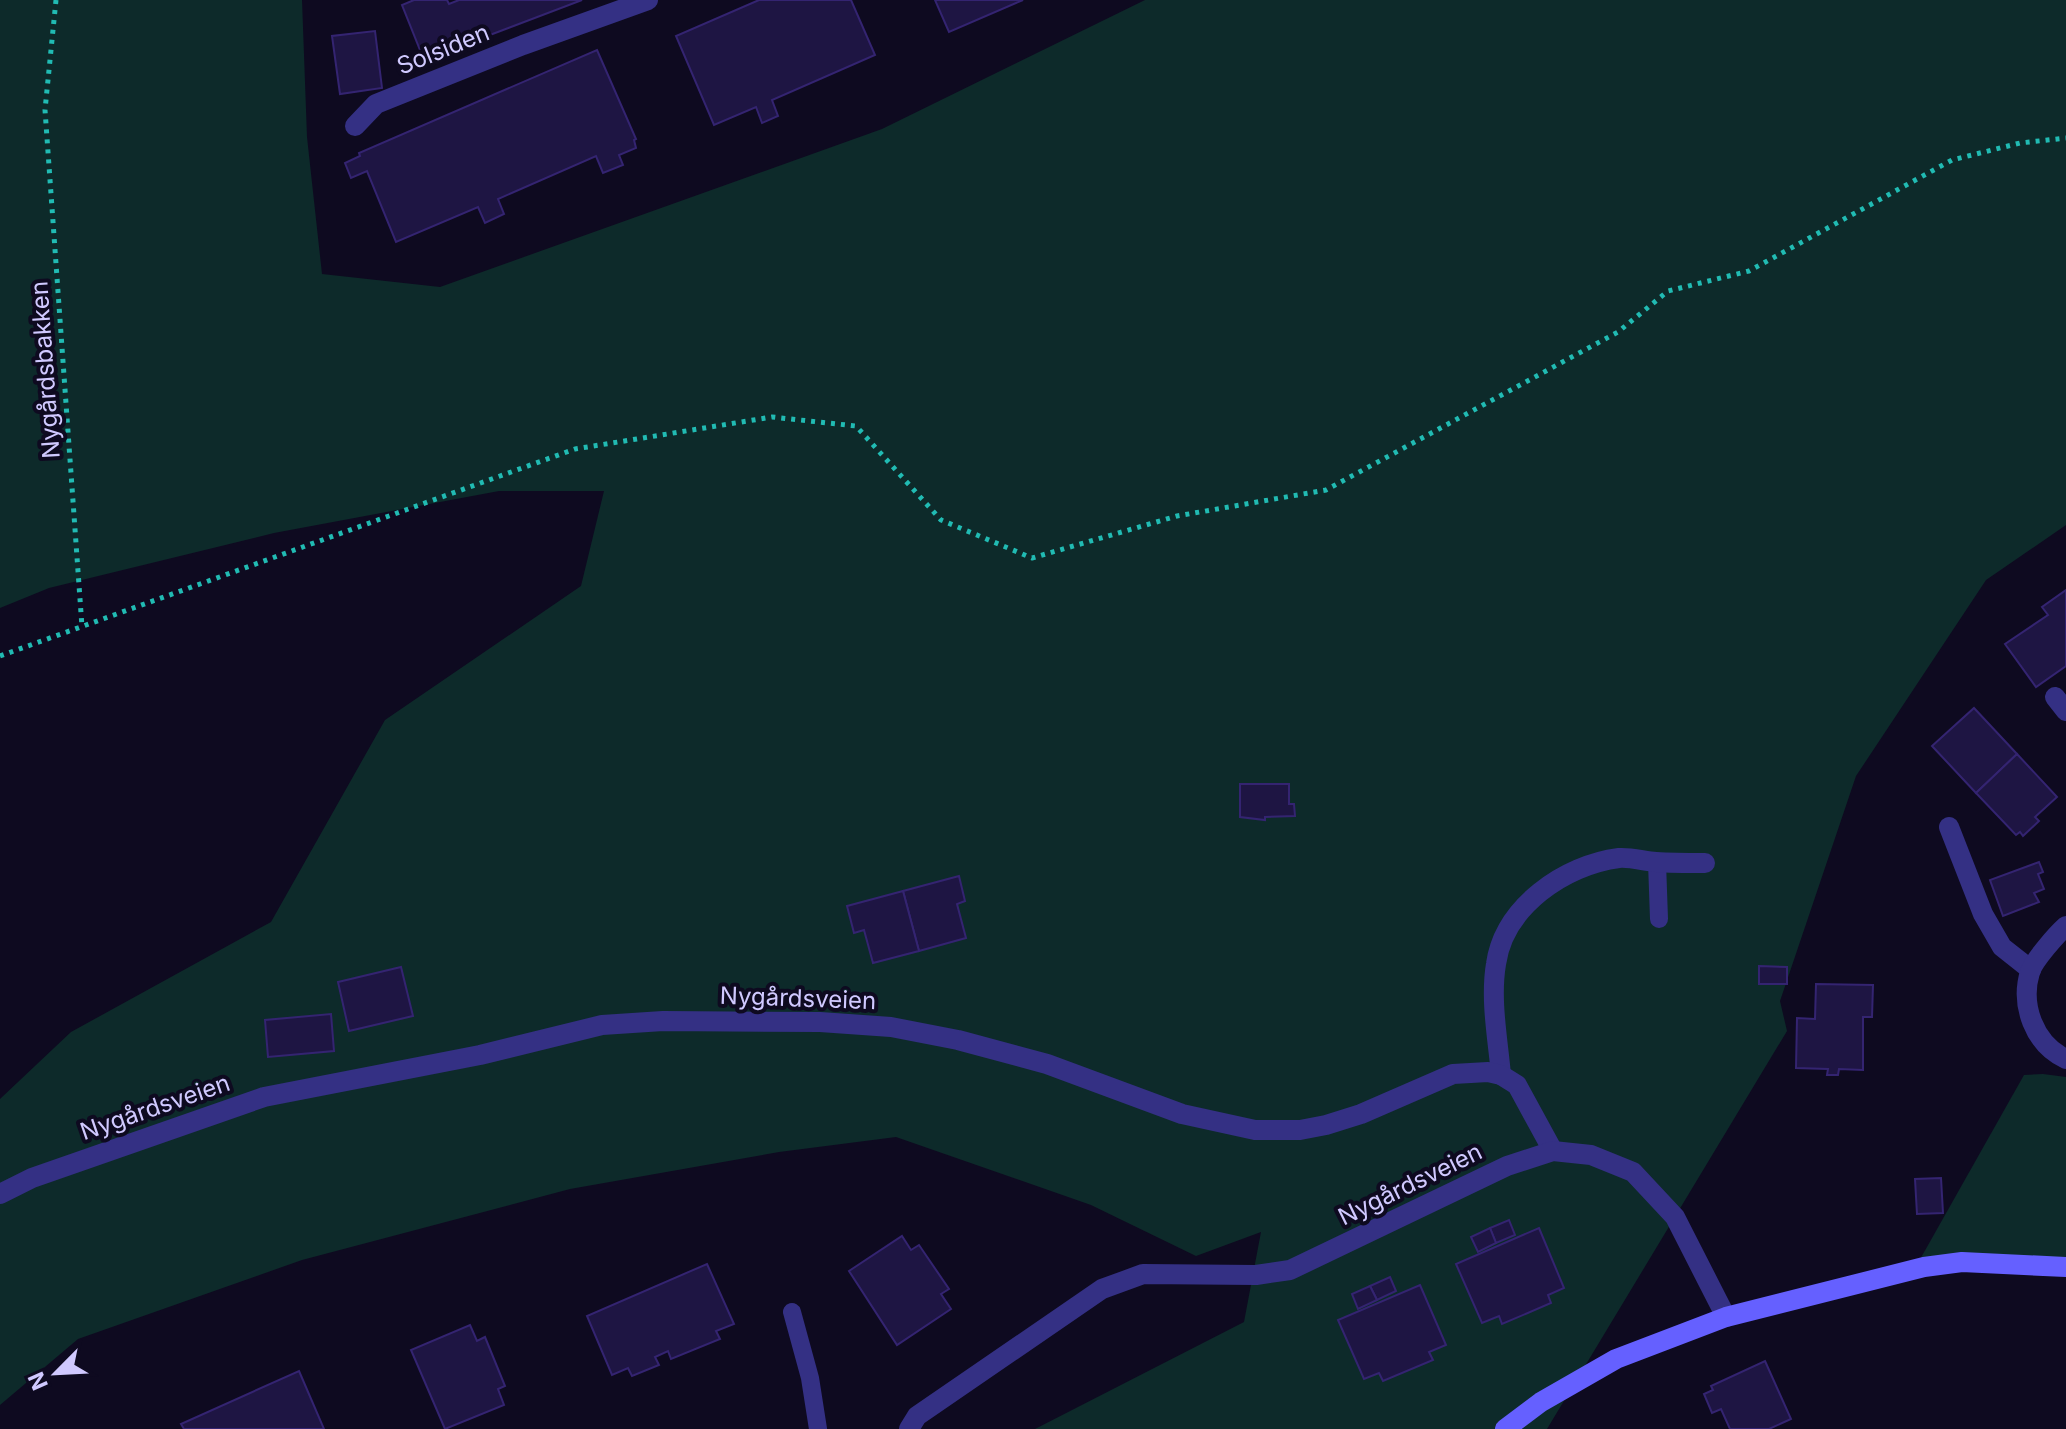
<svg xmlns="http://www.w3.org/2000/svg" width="2066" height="1429" font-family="Inter,sans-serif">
<rect width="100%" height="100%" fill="#0e0a20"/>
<g fill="#0d2a2a">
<polygon points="0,0 302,0 307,137 322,274 440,287 882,129 1145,0 2066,0 2066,525 1986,580 1856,776 1780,1001 1787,1031 1547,1429 1035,1429 1244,1322 1261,1232 1196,1256 1091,1205 896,1137 779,1152 570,1189 302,1260 78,1339 0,1405 0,1099 71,1032 271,922 385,720 581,586 604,491 499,491 274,533 49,588 0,608"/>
<polygon points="2043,1074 2066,1077 2066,1257 1914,1270 2024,1075"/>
</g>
<g fill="#1e1543" stroke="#342471" stroke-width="2">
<polygon points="414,0 447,0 449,4 459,0 582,0 424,60 402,5"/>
<polygon points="759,0 851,0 875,55 772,100 778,116 762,123 756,107 714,125 676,36"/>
<polygon points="935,0 1023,0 949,32"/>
<polygon points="375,31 382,88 340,94 332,36"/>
<polygon points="597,50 636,139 634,140 636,148 619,155 623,165 603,173 596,156 498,199 504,214 485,223 478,207 396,242 367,171 351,178 345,163 360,156 359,153"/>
<polygon points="2066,590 2066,666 2036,687 2005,644 2048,615 2042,607"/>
<polygon points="1974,708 2017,754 1976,793 1932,746"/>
<polygon points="2017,754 2057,797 2035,817 2039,821 2023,836 2020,832 2016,835 1976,793"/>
<polygon points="1240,784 1289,784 1289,804 1294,804 1295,816 1265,817 1265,820 1240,817"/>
<polygon points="2039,862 2043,872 2038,874 2044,889 2034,893 2039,902 2003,916 1990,880"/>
<polygon points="959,876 965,901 957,904 966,938 919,951 903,891"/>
<polygon points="903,891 919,951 873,963 864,930 854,933 847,906"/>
<polygon points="1759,966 1787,967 1787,984 1759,984"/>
<polygon points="401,967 413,1016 349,1031 338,982"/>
<polygon points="1816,984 1873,985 1872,1017 1863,1017 1863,1070 1839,1069 1838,1075 1827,1075 1828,1069 1796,1068 1797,1018 1815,1019"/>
<polygon points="331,1014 334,1051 268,1057 265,1020"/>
<polygon points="1941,1178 1943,1213 1917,1214 1915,1179"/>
<polygon points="1509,1220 1515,1235 1496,1243 1490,1228"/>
<polygon points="1490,1228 1496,1243 1478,1252 1471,1237"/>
<polygon points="1539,1228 1564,1288 1548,1295 1551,1303 1502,1324 1499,1316 1482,1323 1456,1264"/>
<polygon points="902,1236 911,1250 919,1245 949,1289 941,1294 951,1309 897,1345 849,1271"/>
<polygon points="707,1264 734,1324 716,1331 720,1339 671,1359 668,1351 655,1357 659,1365 632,1376 628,1368 612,1375 587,1316"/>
<polygon points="1390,1277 1396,1291 1377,1300 1370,1286"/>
<polygon points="1420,1285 1446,1345 1429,1352 1433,1360 1383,1381 1379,1373 1364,1379 1338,1320"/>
<polygon points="1370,1286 1377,1300 1358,1309 1352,1294"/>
<polygon points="470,1325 477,1341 485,1337 505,1386 498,1389 504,1405 445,1429 411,1350"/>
<polygon points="1765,1361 1791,1419 1769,1429 1730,1429 1721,1409 1712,1413 1704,1394 1713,1390 1711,1386"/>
<polygon points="299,1371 324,1429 184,1429 181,1424"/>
</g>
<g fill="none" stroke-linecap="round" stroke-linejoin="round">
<g stroke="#21bbb3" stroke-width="5" stroke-dasharray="4 6" stroke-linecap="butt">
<polyline points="56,0 45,110 82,627"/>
<polyline points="0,656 575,449 772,417 856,426 941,520 1032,558 1177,516 1326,490 1618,332 1668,291 1749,271 1952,160 2020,143 2066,138"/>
</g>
<g stroke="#343084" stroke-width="18">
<polyline points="1657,862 1659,919"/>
<polyline points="792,1312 810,1378 818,1429"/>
</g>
<g stroke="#343084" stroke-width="20">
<polyline points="355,126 376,104 523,45 648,0"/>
<polyline points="2055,697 2066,711"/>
<polyline points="1949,827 1983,914 2002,947 2031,970"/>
<path d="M2066,926C2057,934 2034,960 2030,972C2020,1005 2034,1044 2066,1059"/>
<path d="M1501,1075C1498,1040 1490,1000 1496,964C1504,907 1564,865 1619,858C1630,857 1644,861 1656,862C1672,863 1689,863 1705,863"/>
<polyline points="0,1194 32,1178 264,1097 480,1055 602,1025 663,1021 820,1022 891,1027 958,1040 1047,1064 1182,1114 1255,1130 1300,1130 1326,1125 1361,1114 1453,1074 1488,1072 1501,1075 1517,1085 1553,1151"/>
<polyline points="909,1429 917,1416 1102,1289 1143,1274 1256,1275 1290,1270 1507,1166 1553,1151 1591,1155 1633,1172 1675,1217 1726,1317"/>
</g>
<polyline stroke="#6560ff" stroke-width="20" points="1505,1429 1541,1402 1616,1359 1726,1317 1924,1267 1962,1262 2066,1267"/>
</g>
<g text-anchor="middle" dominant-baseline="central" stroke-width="8" stroke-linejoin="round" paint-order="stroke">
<g font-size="24" fill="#d0c9ff" stroke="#0e0a20">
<text transform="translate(443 49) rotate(-22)">Solsiden</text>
<text transform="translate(45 370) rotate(-94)">Nygårdsbakken</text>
<text transform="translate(798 998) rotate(2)">Nygårdsveien</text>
<text transform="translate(155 1107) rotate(-19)">Nygårdsveien</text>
<text transform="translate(1410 1184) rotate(-26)">Nygårdsveien</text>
</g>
</g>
<g transform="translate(56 1373) rotate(246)" stroke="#0e0a20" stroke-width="6" paint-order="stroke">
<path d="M0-6L14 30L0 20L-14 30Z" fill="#d0c9ff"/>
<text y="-12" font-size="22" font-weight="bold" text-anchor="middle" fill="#d0c9ff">N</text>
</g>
</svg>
